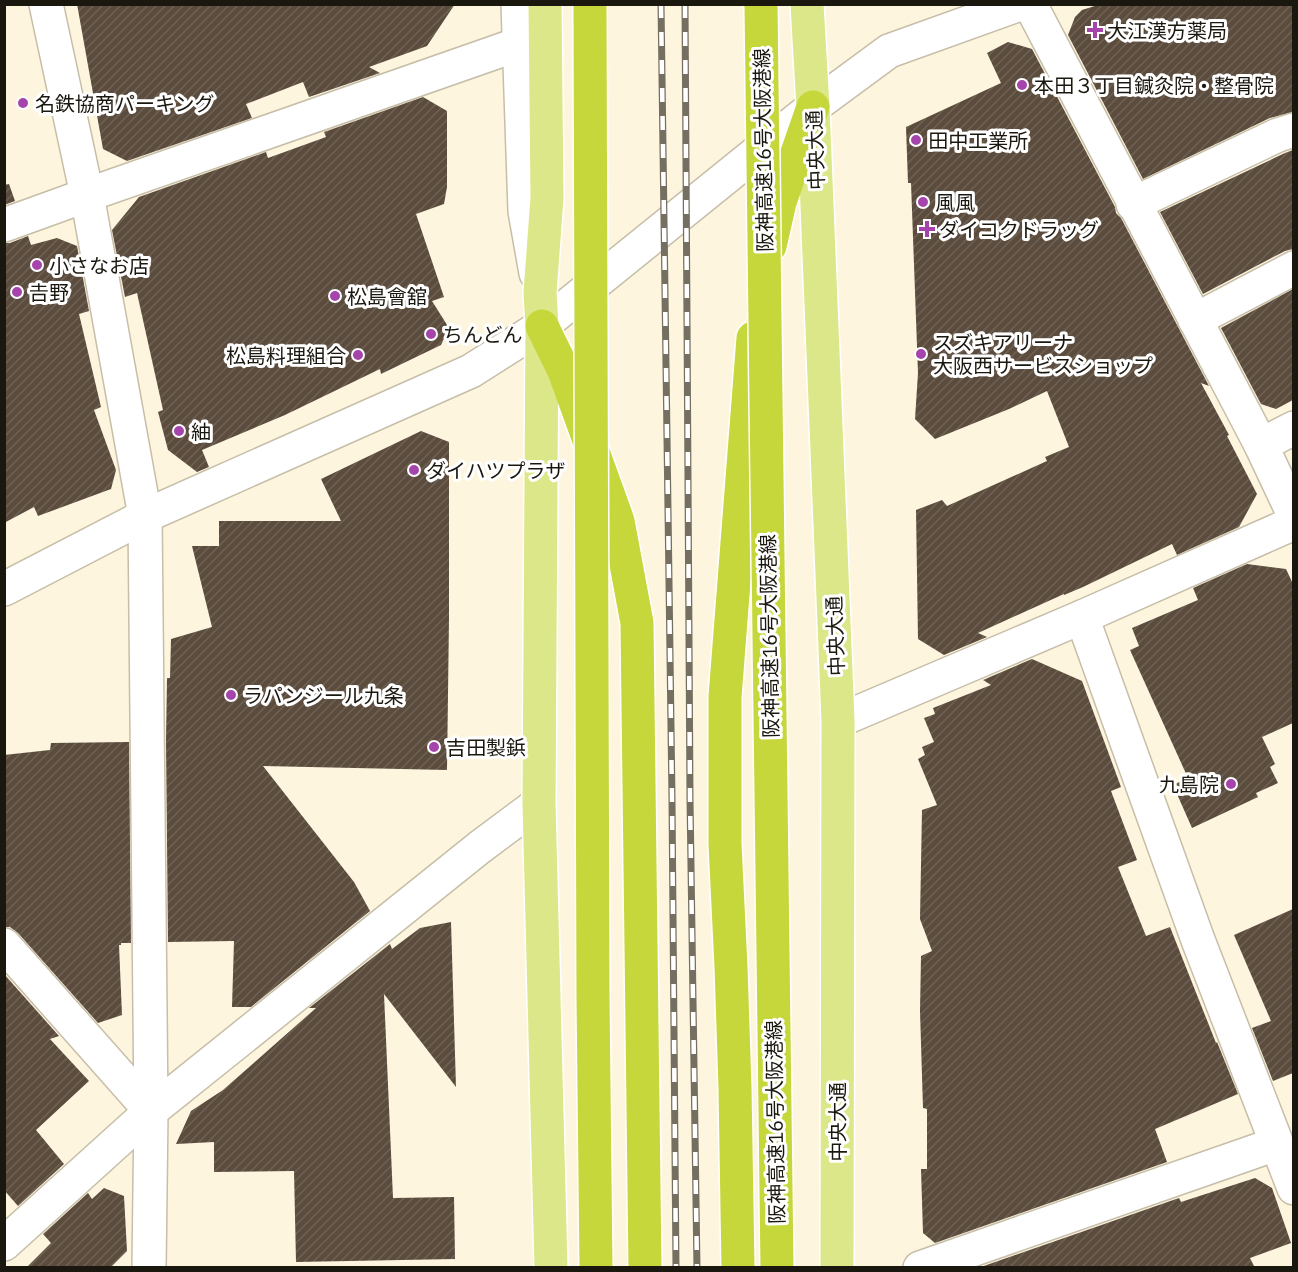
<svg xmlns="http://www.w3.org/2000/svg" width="1298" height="1272" font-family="'IBM Plex Sans','Noto Sans JP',sans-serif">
<defs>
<pattern id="building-hatch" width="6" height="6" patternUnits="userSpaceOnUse" patternTransform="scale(1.5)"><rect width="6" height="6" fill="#5b4c3d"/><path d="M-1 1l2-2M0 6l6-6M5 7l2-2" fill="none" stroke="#6e6255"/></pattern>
</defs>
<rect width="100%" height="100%" fill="#fdf5de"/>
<g fill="url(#building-hatch)">
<polygon points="77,4 455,4 427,46 369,67 380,73 309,97 303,82 246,104 252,118 127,161 103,149"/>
<polygon points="1101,4 1293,4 1293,112 1270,118 1143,179 1068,35 1075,17 1082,10"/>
<polygon points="1008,42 1032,49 1115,207 1116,213 1121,218 1209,386 1201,383 1229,435 1227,436 1257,494 1239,527 1177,555 1172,544 1083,587 1064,595 1064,594 978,633 987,637 944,655 918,639 916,510 942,500 947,506 1047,461 1045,457 1069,447 1047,391 1009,409 935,439 915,419 918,373 911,183 908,183 906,127 1001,83 987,53"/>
<polygon points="423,97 447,111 447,187 444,204 416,214 444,297 432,301 449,328 441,345 381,374 380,369 285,415 202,450 209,467 197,472 168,450 158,412 163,410 137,293 125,297 112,230 139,197 266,152 268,158 326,137 324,132"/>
<polygon points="1293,150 1293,249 1285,251 1203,294 1160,212 1285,153"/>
<polygon points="9,184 15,201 4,205 4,185"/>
<polygon points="28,236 31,245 57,238 77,246 89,311 79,314 101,407 94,410 116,470 111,489 38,516 34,507 4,523 4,243 10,243"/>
<polygon points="1293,289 1293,400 1276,409 1261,404 1221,328"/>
<polygon points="421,431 449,442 449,618 447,770 263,766 354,882 370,911 251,1007 232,1007 234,941 168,942 166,741 167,678 170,678 171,639 212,627 192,546 219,546 219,521 341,521 321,479"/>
<polygon points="1247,564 1286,569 1293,584 1293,723 1262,737 1275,764 1270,767 1278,783 1256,793 1258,797 1192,828 1173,785 1188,778 1130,650 1139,646 1132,628 1198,600 1193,588"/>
<polygon points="1032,659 1082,681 1121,787 1111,791 1137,860 1118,867 1146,936 1170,927 1216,1043 1217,1042 1238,1094 1155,1129 1167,1162 935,1243 923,1233 921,1169 927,1169 927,1109 923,1108 920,1011 921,956 932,951 920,919 922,810 937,805 918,759 925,755 922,747 934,742 924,718 935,714 933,708 991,685 983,680"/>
<polygon points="129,742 131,943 121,943 121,945 119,945 122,1015 98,1023 18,933 10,927 4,927 4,755 50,750 51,743"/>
<polygon points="1293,909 1293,1075 1293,1073 1273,1081 1252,1028 1271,1021 1234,935"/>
<polygon points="451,922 456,1087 384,994 393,1198 454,1197 455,1259 296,1262 294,1171 214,1172 214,1142 176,1144 191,1111 223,1090 316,1008 309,1008 390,944 392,949 420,928"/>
<polygon points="4,974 59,1036 50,1039 89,1081 36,1130 64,1164 18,1206 4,1190"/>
<polygon points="1255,1178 1272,1188 1291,1243 1250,1258 1255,1268 978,1268 1179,1198 1181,1202"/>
<polygon points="104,1188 124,1196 127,1251 110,1268 26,1268 51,1243 43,1234 88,1193 92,1199"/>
</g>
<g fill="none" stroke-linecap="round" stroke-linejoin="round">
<g stroke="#c6bea8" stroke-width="36">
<g id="minor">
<polyline points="46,4 87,195 145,516 151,1111 149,1268"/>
<polyline points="518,4 525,211 536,273"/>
<polyline points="1030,4 1261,445 1294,515"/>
<polyline points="1133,204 1278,135 1294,130"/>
<polyline points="4,225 87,195 519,44"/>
<polyline points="1195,320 1294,268"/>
<polyline points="1261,445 1294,428"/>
<polyline points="4,589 145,516 471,371 542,326 813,107 889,51 1020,4"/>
<polyline points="1082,617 1198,940 1294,1188"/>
<polyline points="838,721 1082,617 1294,523"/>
<polyline points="4,945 151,1111"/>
<polyline points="4,1244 151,1111 480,847 539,803"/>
<polyline points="920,1268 1276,1144"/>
</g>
</g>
<g stroke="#fff" stroke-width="36">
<g id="major">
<polyline points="545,4 547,198 540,293 542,326 539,803 551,1268"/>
<polyline points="807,4 813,107 838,721 837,1268"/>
</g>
</g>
<g stroke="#fff" stroke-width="36">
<g id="highway">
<polyline points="770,246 780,202 813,107"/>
<polyline points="542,326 564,371 618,521 637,623 645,1268"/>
<polyline points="738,1268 735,1088 731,967 725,844 725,697 753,338"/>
</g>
</g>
<use href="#minor" stroke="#fff" stroke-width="33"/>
<use href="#major" stroke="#dce789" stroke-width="33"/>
<use href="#highway" stroke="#c5d73a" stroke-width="33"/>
<g stroke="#746f61" stroke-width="7">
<g id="rail">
<polyline points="661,4 672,799 676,1268"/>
<polyline points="685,4 690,799 697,1268"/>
</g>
</g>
<use href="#rail" stroke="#fff" stroke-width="4.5" stroke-dasharray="14" stroke-linecap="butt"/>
<g stroke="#fff" stroke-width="36" stroke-linecap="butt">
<g id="highway-bridge">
<polyline points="590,4 593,996 596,1268"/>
<polyline points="761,4 777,1268"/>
</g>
</g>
<use href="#highway-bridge" stroke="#c5d73a" stroke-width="33"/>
</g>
<g fill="#a544ab" stroke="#fff" stroke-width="2">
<path d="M1092 21h6v6h6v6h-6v6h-6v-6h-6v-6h6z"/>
<circle cx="1022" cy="85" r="6"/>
<circle cx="23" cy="103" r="6"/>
<circle cx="916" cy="140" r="6"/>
<circle cx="923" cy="202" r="6"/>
<path d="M924 220h6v6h6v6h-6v6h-6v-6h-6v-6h6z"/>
<circle cx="37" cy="265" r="6"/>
<circle cx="17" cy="292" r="6"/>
<circle cx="335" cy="296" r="6"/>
<circle cx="431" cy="334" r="6"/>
<circle cx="921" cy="354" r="6"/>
<circle cx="358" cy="355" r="6"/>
<circle cx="179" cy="431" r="6"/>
<circle cx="414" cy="470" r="6"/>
<circle cx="231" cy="695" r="6"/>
<circle cx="434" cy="747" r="6"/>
<circle cx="1231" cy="784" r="6"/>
</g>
<g text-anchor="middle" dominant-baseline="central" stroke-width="6" stroke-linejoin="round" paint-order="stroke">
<g font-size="20" fill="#1a170f" stroke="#fff" text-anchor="start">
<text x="1107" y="30">大江漢方薬局</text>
<text x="1034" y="85">本田３丁目鍼灸院・整骨院</text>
<text x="35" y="103">名鉄協商パーキング</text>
<text x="928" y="140">田中工業所</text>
<text x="935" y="202">風風</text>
<text x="939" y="229">ダイコクドラッグ</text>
<text x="49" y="265">小さなお店</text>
<text x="29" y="292">𠮷野</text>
<text x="347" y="296">松島會舘</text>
<text x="443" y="334">ちんどん</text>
<text x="933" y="342">スズキアリーナ<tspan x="933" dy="23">大阪西サービスショップ</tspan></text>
<text x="346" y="355" text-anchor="end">松島料理組合</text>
<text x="191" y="431">紬</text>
<text x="426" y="470">ダイハツプラザ</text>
<text x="243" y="695">ラパンジール九条</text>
<text x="446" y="747">吉田製鋲</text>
<text x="1219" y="784" text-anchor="end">九島院</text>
</g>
<g font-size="20" fill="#1a170f" stroke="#fff">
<text transform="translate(763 150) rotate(-91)">阪神高速16号大阪港線</text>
<text transform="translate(815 150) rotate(-92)">中央大通</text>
<text transform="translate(769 636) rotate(-91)">阪神高速16号大阪港線</text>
<text transform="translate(835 636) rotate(-92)">中央大通</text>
<text transform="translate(775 1122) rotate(-91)">阪神高速16号大阪港線</text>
<text transform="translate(837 1122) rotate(-90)">中央大通</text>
</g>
</g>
<rect width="1298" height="1272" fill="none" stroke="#1a170f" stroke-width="12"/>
</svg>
